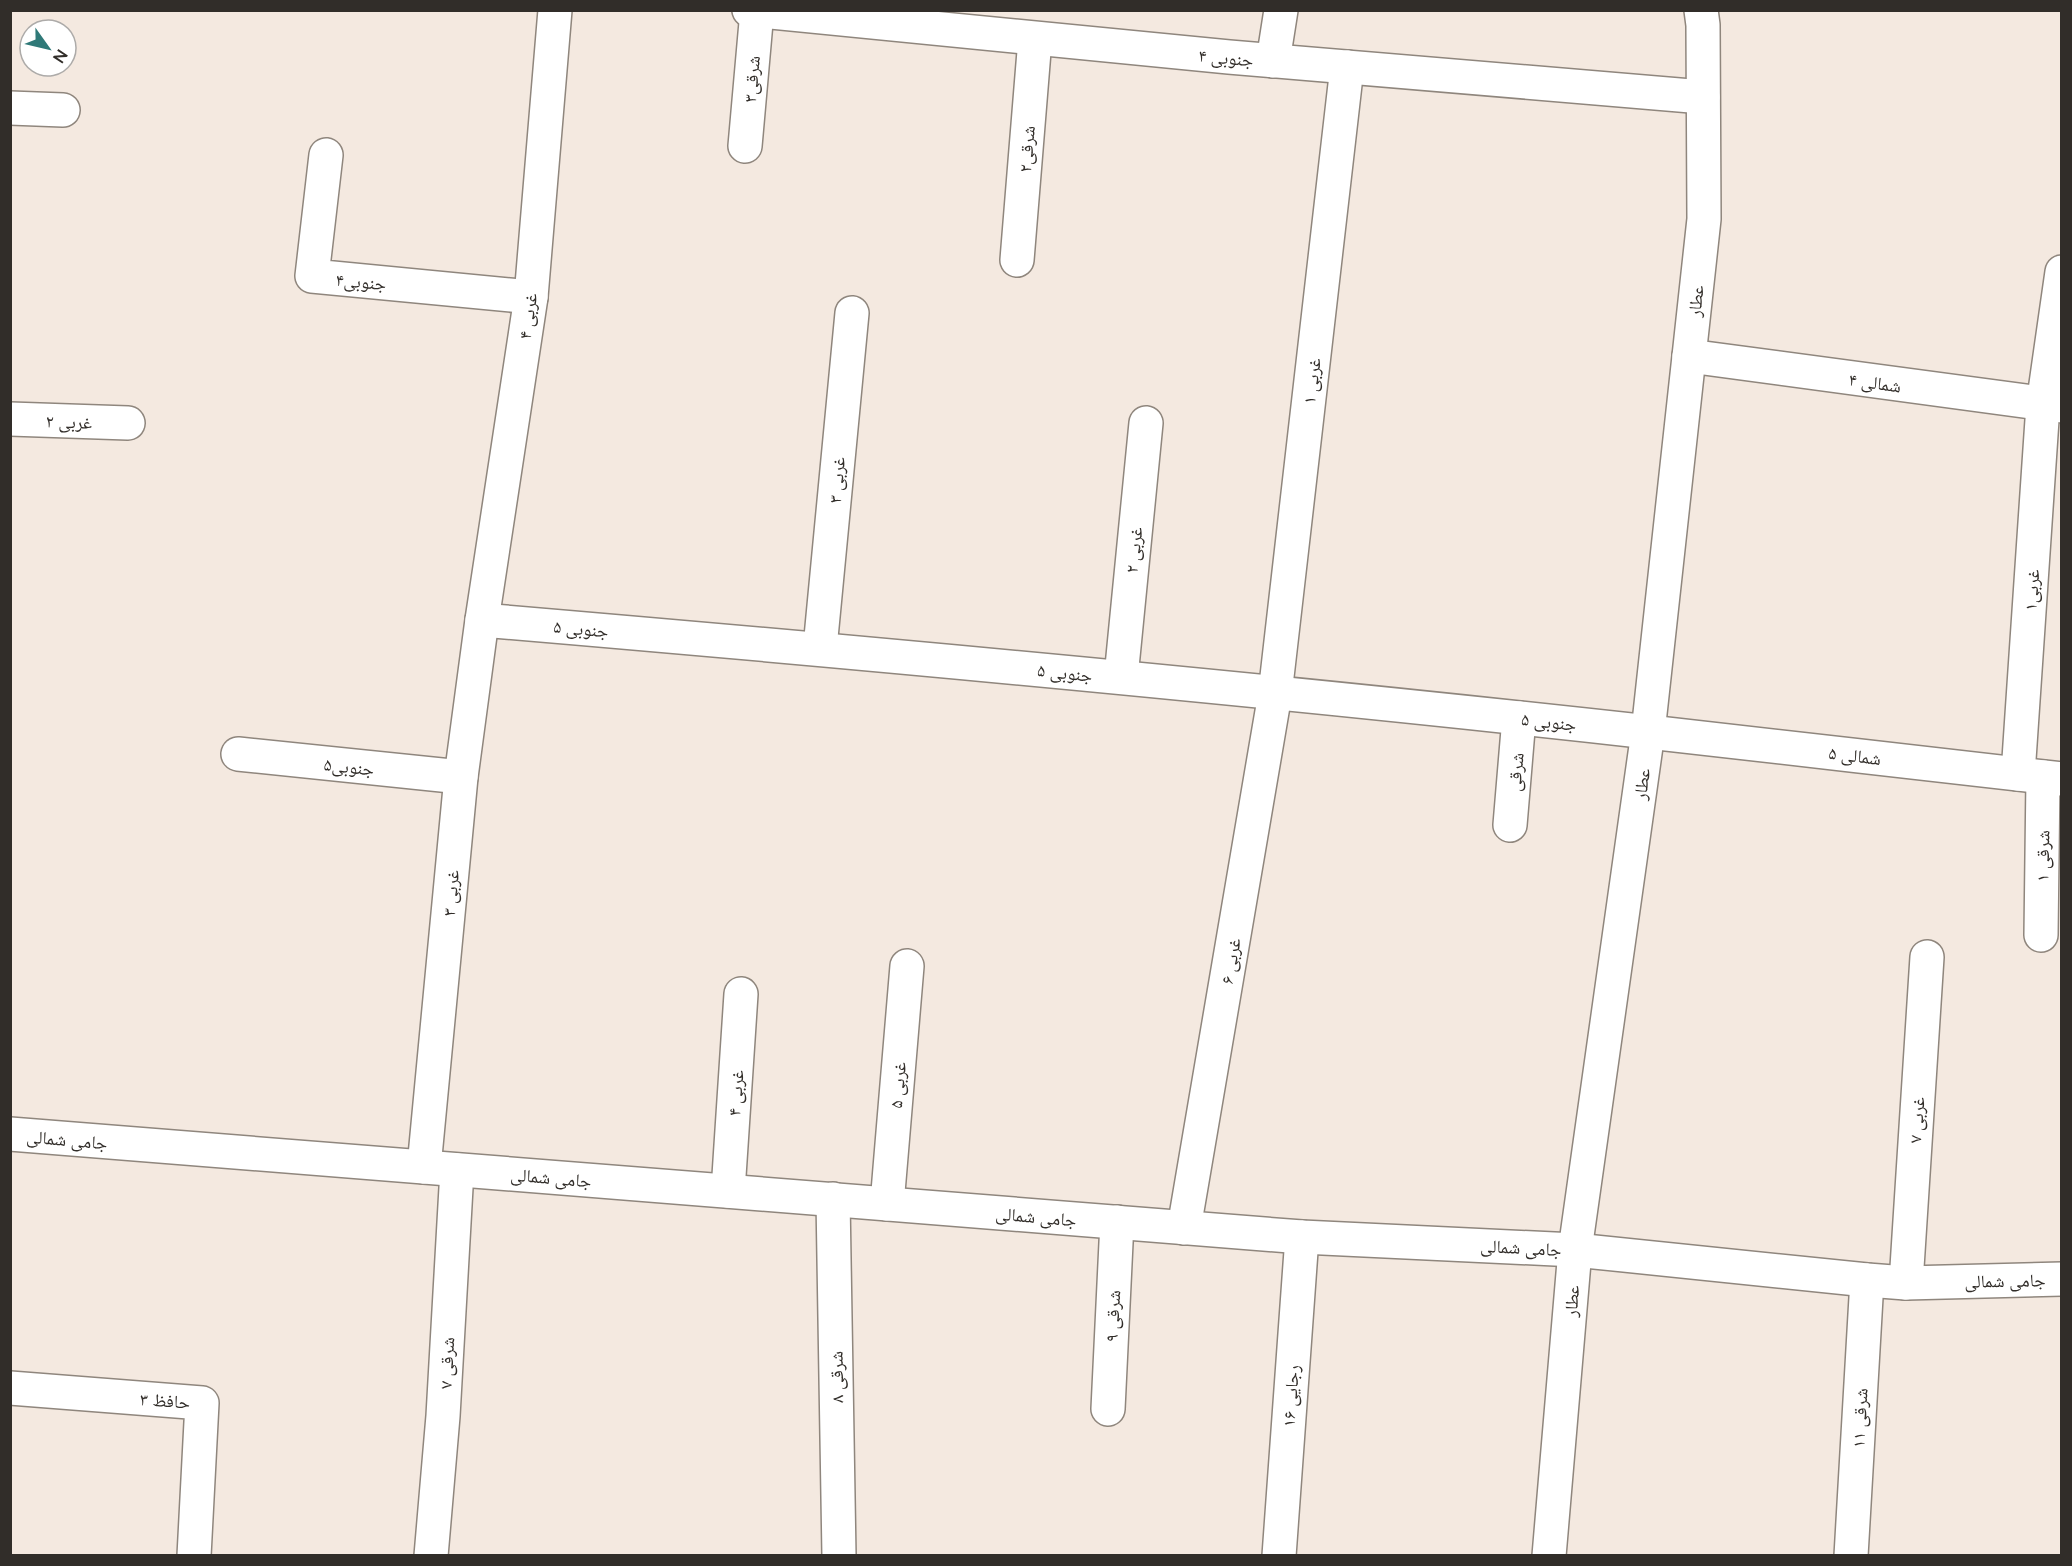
<svg xmlns="http://www.w3.org/2000/svg" width="2072" height="1566" font-family="Lato,'Noto Naskh Arabic',sans-serif">
<rect width="100%" height="100%" fill="#f4e9e0"/>
<g fill="none" stroke-linecap="round" stroke-linejoin="round">
<g stroke="#8f867d" stroke-width="36">
<g id="minor">
<polyline points="749,10 1229,57 1703,97"/>
<polyline points="1273,61 1281,10"/>
<polyline points="10,108 63,110"/>
<polyline points="745,146 757,11"/>
<polyline points="326,155 312,276 531,297"/>
<polyline points="1017,260 1035,39"/>
<polyline points="1689,356 2062,406"/>
<polyline points="10,419 128,423"/>
<path d="M482,620C871,653 1261,689 1649,732C1787,747 1924,764 2062,779"/>
<polyline points="820,648 852,313"/>
<polyline points="1121,677 1146,423"/>
<polyline points="238,754 461,777"/>
<polyline points="2018,774 2043,405 2062,272"/>
<polyline points="1510,825 1519,718"/>
<polyline points="2041,935 2043,777"/>
<polyline points="10,1134 1302,1237 1575,1250 1867,1280 1906,1283 2062,1279"/>
<polyline points="424,1167 461,777 482,620 531,297 555,10"/>
<polyline points="728,1191 741,994"/>
<polyline points="833,1199 839,1556"/>
<polyline points="887,1204 907,966"/>
<polyline points="1184,1228 1275,694 1347,67"/>
<polyline points="1906,1283 1927,957"/>
<polyline points="10,1388 202,1403 194,1556"/>
<polyline points="1108,1409 1117,1222"/>
<polyline points="431,1556 443,1416 457,1170"/>
<polyline points="1279,1556 1302,1237"/>
<polyline points="1549,1556 1575,1250 1648,732 1704,219 1703,25 1701,10"/>
<polyline points="1851,1556 1867,1280"/>
</g>
</g>
<use href="#minor" stroke="#fff" stroke-width="33"/>
</g>
<g text-anchor="middle" dominant-baseline="central" stroke-width="4.5" stroke-linejoin="round" paint-order="stroke">
<g font-size="18" fill="#312d29" stroke="#fff">
<text transform="translate(1226 57) rotate(5)">جنوبی ۴</text>
<text transform="translate(751 79) rotate(-85)">شرقی۳</text>
<text transform="translate(1026 149) rotate(-85)">شرقی۲</text>
<text transform="translate(361 281) rotate(5)">جنوبی۴</text>
<text transform="translate(1695 301) rotate(-84)">عطار</text>
<text transform="translate(527 316) rotate(-82)">غربی ۴</text>
<text transform="translate(1311 381) rotate(-83)">غربی ۱</text>
<text transform="translate(1875 382) rotate(8)">شمالی ۴</text>
<text transform="translate(69 421) rotate(2)">غربی ۲</text>
<text transform="translate(836 480) rotate(-85)">غربی ۳</text>
<text transform="translate(1133 550) rotate(-84)">غربی ۲</text>
<text transform="translate(2031 590) rotate(-86)">غربی۱</text>
<text transform="translate(581 628) rotate(5)">جنوبی ۵</text>
<text transform="translate(1065 672) rotate(6)">جنوبی ۵</text>
<text transform="translate(1549 721) rotate(6)">جنوبی ۵</text>
<text transform="translate(1855 755) rotate(7)">شمالی ۵</text>
<text transform="translate(349 766) rotate(6)">جنوبی۵</text>
<text transform="translate(1515 772) rotate(-85)">شرقی</text>
<text transform="translate(1641 784) rotate(-82)">عطار</text>
<text transform="translate(2042 856) rotate(-89)">شرقی ۱</text>
<text transform="translate(450 893) rotate(-85)">غربی ۳</text>
<text transform="translate(1230 961) rotate(-80)">غربی ۶</text>
<text transform="translate(897 1085) rotate(-85)">غربی ۵</text>
<text transform="translate(735 1093) rotate(-86)">غربی ۴</text>
<text transform="translate(1916 1120) rotate(-86)">غربی ۷</text>
<text transform="translate(67 1139) rotate(5)">جامی شمالی</text>
<text transform="translate(551 1177) rotate(5)">جامی شمالی</text>
<text transform="translate(1036 1216) rotate(5)">جامی شمالی</text>
<text transform="translate(1521 1247) rotate(3)">جامی شمالی</text>
<text transform="translate(2005 1280) rotate(-1)">جامی شمالی</text>
<text transform="translate(1571 1301) rotate(-85)">عطار</text>
<text transform="translate(1112 1316) rotate(-87)">شرقی ۹</text>
<text transform="translate(446 1363) rotate(-87)">شرقی ۷</text>
<text transform="translate(836 1377) rotate(-91)">شرقی ۸</text>
<text transform="translate(1290 1396) rotate(-86)">رجایی ۱۶</text>
<text transform="translate(165 1400) rotate(4)">حافظ ۳</text>
<text transform="translate(1859 1418) rotate(-87)">شرقی ۱۱</text>
</g>
</g>
<rect width="2072" height="1566" fill="none" stroke="#312d29" stroke-width="24"/>
<g transform="translate(48 48) rotate(124)"><circle r="28" fill="#ffffff" stroke="#adaba9" stroke-width="1.5"/>
<path d="M0-4.5L10 22L0 15L-10 22Z" fill="#2f7978"/>
<text y="-9" font-size="16" font-weight="bold" text-anchor="middle" fill="#312d29">N</text>
</g>
</svg>
